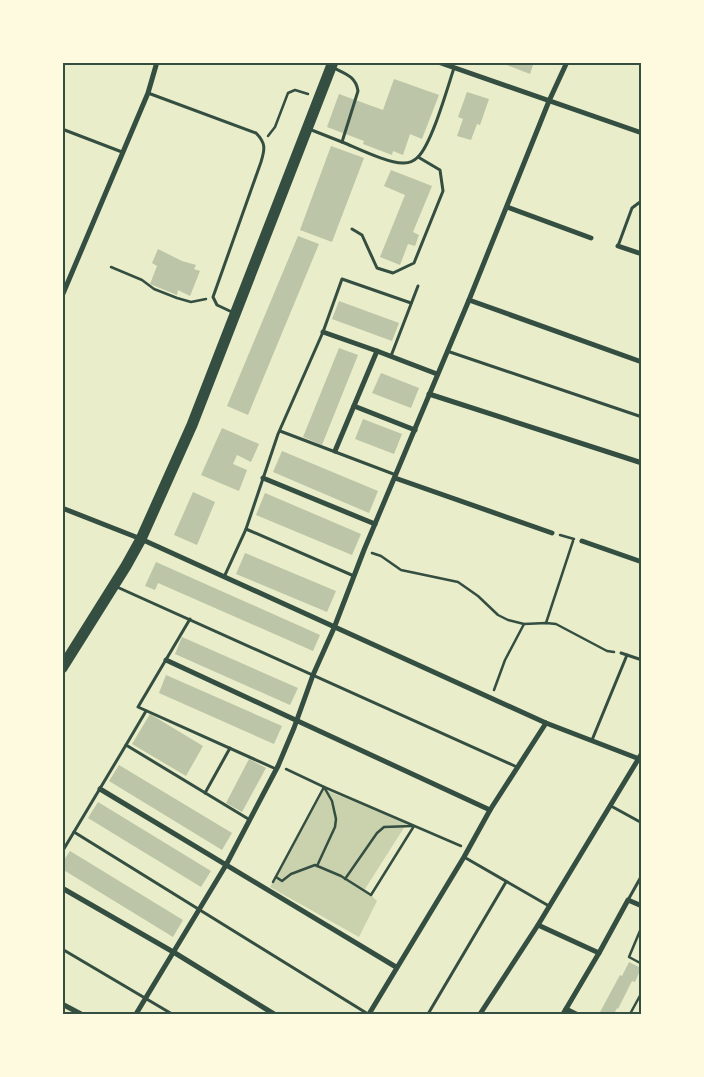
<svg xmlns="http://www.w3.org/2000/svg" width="704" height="1077" font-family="Arial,sans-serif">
<rect width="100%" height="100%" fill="#e9edc9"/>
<polygon fill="#cad2ad" points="323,789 407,823 365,889 377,901 359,937 270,887"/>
<g fill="#bcc5a7">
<polygon points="499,62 534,62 530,74"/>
<polygon points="394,79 439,95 422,139 410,134 403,155 393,151 392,155 363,144 364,141 327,127 339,94 383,110"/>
<polygon points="467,92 489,99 480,125 477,124 471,140 457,136 463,119 458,117"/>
<polygon points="331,146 364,158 332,242 300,230"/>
<polygon points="391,170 432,186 413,232 419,235 415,246 408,244 400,265 380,257 405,195 384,186"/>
<polygon points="298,236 319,244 248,415 227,406"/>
<polygon points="158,249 182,261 196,265 194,269 200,271 190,296 178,290 177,295 150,284 157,266 152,263"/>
<polygon points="339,301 399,323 392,341 332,319"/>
<polygon points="339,348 358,355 322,445 303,437"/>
<polygon points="381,373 419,388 411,408 372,393"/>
<polygon points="363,419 402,434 394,454 355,439"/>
<polygon points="222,428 259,444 251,462 237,455 233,464 247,470 239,491 201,475"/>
<polygon points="282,451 378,491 369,513 273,472"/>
<polygon points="193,492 215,502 197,545 174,535"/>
<polygon points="265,493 361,534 352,555 256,515"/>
<polygon points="245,553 336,591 327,612 236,574"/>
<polygon points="156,562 320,635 313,651 158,583 155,590 145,586"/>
<polygon points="182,637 298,688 290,705 175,654"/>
<polygon points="166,675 282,726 274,744 159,693"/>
<polygon points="150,714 203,746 186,776 132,744"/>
<polygon points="249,759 266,768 242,812 226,803"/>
<polygon points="119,765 232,833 222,850 109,781"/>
<polygon points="98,802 211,871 201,887 88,818"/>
<polygon points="70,851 183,920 173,937 62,869 62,863"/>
<polygon points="629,962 641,968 635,982 632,981 618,1009 617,1008 614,1014 599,1014 620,975 622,976"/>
</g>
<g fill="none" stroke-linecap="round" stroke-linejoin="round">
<g stroke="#344e41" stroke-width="2.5">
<polyline points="268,136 275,127 288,93 295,90 308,94"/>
<polyline points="111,267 142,280 154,289 177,298 191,302 206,299"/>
<polyline points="560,535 574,539"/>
<polyline points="372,553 381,556 401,570 458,582 478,596 498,615 508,620 524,624"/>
<polyline points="546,623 573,541"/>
<polyline points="494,690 505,660 524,624 546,623 556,624 607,651 614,652"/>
<polyline points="286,769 324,787 332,801 336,819 335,827 317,866"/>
<polyline points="276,877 282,881 291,874 315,865 341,876 371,895 414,826"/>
<polyline points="345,879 377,833 384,827 412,826"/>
<polyline points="273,882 324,787 461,846"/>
<polyline points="642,926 629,957 642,964"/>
<polyline points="630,1014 642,992"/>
</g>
<g stroke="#344e41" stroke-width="3">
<path d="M148,93L256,133C266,143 265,149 261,162L213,297L217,305L234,313"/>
<polyline points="62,129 122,152"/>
<path d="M309,129L342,142L358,91C356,77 346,74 334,68"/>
<path d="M342,142C357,148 389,164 404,163C410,163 414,161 418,157C432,143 447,89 454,68"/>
<polyline points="352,229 362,235 377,268 393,273 414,263 443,191 440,170 418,157"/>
<polyline points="618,246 632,208 640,202 642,203"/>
<polyline points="447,351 642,417"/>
<polyline points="391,356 418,286"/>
<polyline points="280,431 396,475"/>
<polyline points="246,529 354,576"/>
<polyline points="224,577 246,529 278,434 323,332 342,279 411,303"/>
<polyline points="117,587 517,767"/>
<polyline points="190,619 138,707 276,769"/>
<polyline points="621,653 642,660"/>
<polyline points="592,740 627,655"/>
<polyline points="126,745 146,711"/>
<polyline points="205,793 230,748"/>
<polyline points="611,806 642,823"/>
<polyline points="74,832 368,1014"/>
<polyline points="62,852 126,745 250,820"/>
<polyline points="464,857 549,906"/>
<polyline points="628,900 642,875"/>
<polyline points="62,949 172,1014"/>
<polyline points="428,1014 506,882"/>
</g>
<g stroke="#344e41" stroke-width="5">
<polyline points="438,62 642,133"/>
<polyline points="507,207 591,238"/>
<polyline points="618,246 642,254"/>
<polyline points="62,296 148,93 157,62"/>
<polyline points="469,300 639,361"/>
<polyline points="323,332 377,351 437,374"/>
<polyline points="429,394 642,463"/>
<polyline points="354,406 415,430"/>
<polyline points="335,451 377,351"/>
<polyline points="263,478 375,524"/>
<polyline points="395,478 552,533"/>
<polyline points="62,508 141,539 546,723 642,760"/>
<polyline points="582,541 642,562"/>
<polyline points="166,660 490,810"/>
<polyline points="100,789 396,967"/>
<polyline points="62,888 175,953 274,1014"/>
<polyline points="538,925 599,953"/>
<polyline points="62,1004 81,1014"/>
<polyline points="566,1009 576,1014"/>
<polyline points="136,1014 226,865 278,766 294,728 313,675 334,628 364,550 469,300 549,101 567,62"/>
<polyline points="369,1014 464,857 490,810 546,723"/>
<polyline points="480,1014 538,925 642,753"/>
<polyline points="563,1014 599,953 628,900 642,906"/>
</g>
<polyline stroke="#344e41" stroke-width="11" points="62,668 126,566 141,539 192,425 333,62"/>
</g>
<rect width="704" height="1077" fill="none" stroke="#fefae0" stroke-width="128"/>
<rect x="64" y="64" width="576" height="949" fill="none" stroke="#344e41" stroke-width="2"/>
</svg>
